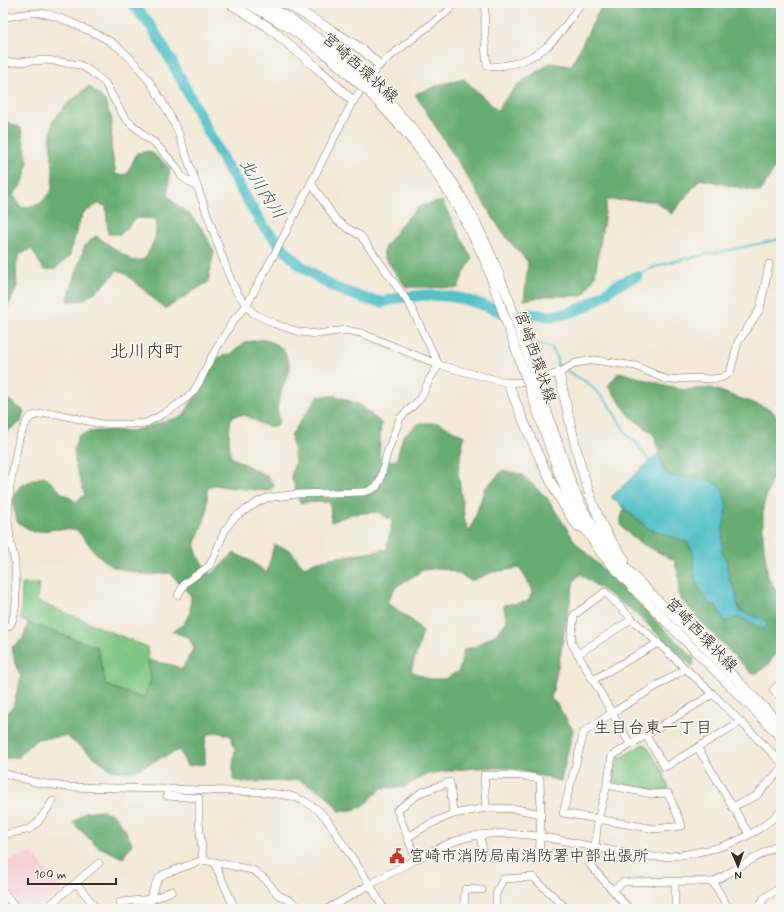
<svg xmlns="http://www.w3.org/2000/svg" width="784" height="912" font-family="Mynerve,'Klee One',sans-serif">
<rect width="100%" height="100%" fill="#f6f6f2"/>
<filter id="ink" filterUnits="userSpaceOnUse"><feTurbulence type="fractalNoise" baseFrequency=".025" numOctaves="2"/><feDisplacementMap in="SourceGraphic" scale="8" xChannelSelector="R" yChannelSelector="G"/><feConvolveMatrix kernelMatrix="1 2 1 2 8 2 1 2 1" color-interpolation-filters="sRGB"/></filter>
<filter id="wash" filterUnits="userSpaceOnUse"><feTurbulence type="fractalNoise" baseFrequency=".012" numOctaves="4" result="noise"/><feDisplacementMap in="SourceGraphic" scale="16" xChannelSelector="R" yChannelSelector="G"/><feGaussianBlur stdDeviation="0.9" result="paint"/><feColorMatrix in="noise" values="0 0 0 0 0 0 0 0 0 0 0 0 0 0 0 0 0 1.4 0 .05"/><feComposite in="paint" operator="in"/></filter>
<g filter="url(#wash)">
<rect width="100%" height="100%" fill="#f3e9d7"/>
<polygon fill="#f7cfd4" points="32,853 62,890 38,909 19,909 3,890 3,862"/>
<g fill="#7ec683" stroke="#5c7850">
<polygon points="22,584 39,584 37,601 147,647 151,680 144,699 106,685 97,647 21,620"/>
<polygon points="643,744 646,745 663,771 669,789 668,790 652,791 614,782 617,760"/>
</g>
<g fill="#66ab71" stroke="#506a48" fill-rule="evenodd">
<polygon points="603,3 781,3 781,158 760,192 700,179 672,214 655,201 607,200 595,276 583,296 547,296 524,300 528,262 504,235 415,94 442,84 464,79 497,110 516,86 550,63 571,66"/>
<polygon points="89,86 104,100 112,120 111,147 116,175 127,174 137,153 150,151 170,168 168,195 177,205 191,216 203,230 214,252 208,282 165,309 127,275 118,270 102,287 83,300 67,301 85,245 96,236 133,261 145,259 155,239 157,219 136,218 121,234 108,234 106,206 98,204 82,214 69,257 55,269 44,270 32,249 20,254 16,266 17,287 7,308 3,309 3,120 21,128 28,162 23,183 13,195 22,208 40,204 52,190 53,169 50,140 53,121 67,104"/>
<polygon points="442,201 472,259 462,277 458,288 423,287 406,287 384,257 384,248 403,222 420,206"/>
<path d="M266,339L283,349L291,368L282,389L277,407L279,421L277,426C274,426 270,427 267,426C252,423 249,409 231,418C229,432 228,443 231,457L267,476L275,486L267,491L232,488L215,485L207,489V513L195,543L197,554L211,575L234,553L251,561L267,573L274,545L290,550L304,567C309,565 313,562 318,561C341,555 364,555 387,549L392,521L378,512L352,514L331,522L330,502L300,503L291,476L295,462L291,435L318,396H336L359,404L381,423L379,459L396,461L403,436L420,423H439L464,436L458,472L465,522L470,532L485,488L503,470L522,475L547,498L576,543L694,658L693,667L634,612L580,574L574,581L559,662L551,699L556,703L573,730L561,781L509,768H475L447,771L427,774L404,787L382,788L362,807L352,810L339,811L325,794L298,779L290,781L243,782L233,780V766L235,750L231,736L217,732L207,735L205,744V764L187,766L179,750L159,759L134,771H113L66,736L37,739L22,752L19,757L3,759V718L13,707L21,677L15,664L12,647L23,639L28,623L97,647L106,685L143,699L151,680L148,660L172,665L182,669L194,648L189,638L172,631L184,624L190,612L191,596L170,573L146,575L110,566L95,552L77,530L56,529L34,532L17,522L12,497L21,485L44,476L61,492L76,502L85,495L76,468L74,449L78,436L88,432L109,430L132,431L183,416L219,357L231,354L245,342ZM440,568C454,571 458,573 471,581L493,572L520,568L533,591L527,602L503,605L507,621L496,634L474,647L464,649L459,671L445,679H429L411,671L423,632L414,622L387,602L396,587L423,570Z"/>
<polygon points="619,372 683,390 711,388 770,409 781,421 781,474 771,481 763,508 763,537 768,577 781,598 781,646 779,646 769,664 758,673 751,673 705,626 679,597 679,577 674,560 638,542 621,526 621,518 624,509 648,528 687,542 693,551 695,581 715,605 724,621 727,622 734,618 737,618 768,624 763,619 747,614 739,610 735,589 729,580 727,564 722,550 723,528 725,519 727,506 722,488 708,479 672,476 664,471 654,435 630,416 608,386"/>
<polygon points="3,396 24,411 21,422 6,432 3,432"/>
<polygon points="102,810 114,815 125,829 132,844 123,858 97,846 73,823 85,812"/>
</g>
<path fill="#52c1c7" stroke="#467672" d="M659,452L664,471L672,476L708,479L722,488L727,506L725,519L723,528L722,550L727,564L729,580L735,589L739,610L747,614L764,619L768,624L763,630C756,626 745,617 736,618C733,618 730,620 727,622L724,621L716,605L708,603L695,581L693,551L687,542L648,528L611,497Z"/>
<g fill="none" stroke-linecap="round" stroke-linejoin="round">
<g stroke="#52c1c7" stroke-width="2">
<path d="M637,276C656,263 681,260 704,255V254L720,252L781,239"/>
<polyline points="526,338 528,341 552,348 557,358 557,365 563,368"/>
<polyline points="567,371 588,383 607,402 628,436 637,444 650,462"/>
</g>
<polyline stroke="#52c1c7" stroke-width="11" points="132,3 153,29 172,62 222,158 263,226 285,250 300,265 325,282 338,289 369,300 383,302 397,298 424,295 446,296 464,299 486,306 504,313 518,316 528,314 552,316 569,313 587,306 617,285 637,276"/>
</g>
</g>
<g filter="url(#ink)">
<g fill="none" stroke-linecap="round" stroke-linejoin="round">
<g stroke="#7b6d5f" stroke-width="8">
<g id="minor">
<path d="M483,3L485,5C485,25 484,45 487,65L490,67C509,66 530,60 545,48C558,39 572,16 582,3"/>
<path d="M3,18C13,16 29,12 40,13C55,15 69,21 83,28C95,33 108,39 118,47C144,68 164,102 178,132L228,273L237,293L253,313L275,324L300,332L317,334L346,330L361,333L439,365L508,383L532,381L559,373L576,363L594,360L636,366L667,380L691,378L711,379L721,378L730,373L738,342L760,309L769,264"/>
<polyline points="3,63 47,60 80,65 90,71 105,83 116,103 125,118 131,124 140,131 145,137 154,142 175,165 182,177 197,187"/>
<polyline points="178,595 185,583 209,566 213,559 225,530 233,519 239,514 258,502 267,498 297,494 364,492 371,490 377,486 380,481 387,453 400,418 418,401 423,394 430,378 439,365 410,305 361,236 347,228 336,220 311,183"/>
<polyline points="3,630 10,625 13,619 16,603 15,563 10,539 8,519 9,500 10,486 19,438 27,421 32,416 48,413 58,414 101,424 131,424 146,423 165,413 183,401 193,392 200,381 212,356 233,321 246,306 275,253 353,101 379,65 448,11 455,3"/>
<polyline points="578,654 632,619"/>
<polyline points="593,680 658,643"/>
<polyline points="781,682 773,690 781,698"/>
<polyline points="646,736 665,767 740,722"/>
<polyline points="630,744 571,642 574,615 605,592 632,619 713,694 781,762"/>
<polyline points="698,748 749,834"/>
<polyline points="3,773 35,782 66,787 167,789 261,792 277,794 291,796 304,801 318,810 326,818 370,885 384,909"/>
<polyline points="607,785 652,794 668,793 682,826 655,829 563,813 584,732 612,713 685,669"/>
<polyline points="167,789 167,796 199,798 199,822 203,860"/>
<polyline points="732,807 756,796 781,769"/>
<polyline points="3,835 30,829 38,822 53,801"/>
<path d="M480,835L484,857H539C541,831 541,805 540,779L523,776L484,775L486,808"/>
<polyline points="408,837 430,824 453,814 486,808 516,809 541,814"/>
<polyline points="416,859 397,810 422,792 450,782 453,814"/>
<polyline points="214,862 235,909"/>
<polyline points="675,882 675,909"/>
<polyline points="713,882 729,909"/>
<polyline points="76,883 97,909"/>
<polyline points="613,890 623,882 693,881 713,882 781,843"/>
<polyline points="3,892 17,909"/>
<polyline points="120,902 153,899 172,891"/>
<polyline points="45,909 99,863"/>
<polyline points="150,909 150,898 154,888 158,879 164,874 203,860 253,870 265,879 278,895 291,901 301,909"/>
<path d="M327,909C357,893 386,874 417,859C436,849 457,838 479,835C521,829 563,841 605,849C621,852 639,856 656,857C673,857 690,854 707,850C734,845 761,831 781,811"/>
<polyline points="464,909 465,889 482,890"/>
<polyline points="496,909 496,894 503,879 533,877 567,909"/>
<polyline points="629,909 590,865 595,847 598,819 607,785 612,756 713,694"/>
<polyline points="758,909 764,898 781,887"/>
</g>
</g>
<g stroke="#7b6d5f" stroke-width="10">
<g id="major">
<polyline points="229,3 267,26 316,67 353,101"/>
<polyline points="247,3 290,28 326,54 357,82"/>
<polyline points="264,3 286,16 330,47 362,75"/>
<polyline points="285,3 330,29 363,50 379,65"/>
<polyline points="375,86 424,142 454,184 474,219 491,255 509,300"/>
<path d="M369,92C386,111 404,129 419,149C444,182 465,218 483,256C489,270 494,286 499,301"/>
<path d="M559,373C571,425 580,479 603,527C609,539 618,550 625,560"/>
<path d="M508,383C519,410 530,438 543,465C553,487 563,507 578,526L580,527"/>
<polyline points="539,389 572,485 583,509 594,528 610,550 633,576 690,632 781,725"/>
<polyline points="531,392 559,474 570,501 585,529 602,554 632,587 781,737"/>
</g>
</g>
<use href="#minor" stroke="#fff" stroke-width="7"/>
<use href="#major" stroke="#fff" stroke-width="9"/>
<g stroke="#7b6d5f" stroke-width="10" stroke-linecap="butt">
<g id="major-bridge">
<polyline points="362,75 375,86"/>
<polyline points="357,82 369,92"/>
<polyline points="509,300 539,389"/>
<polyline points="499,301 531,392"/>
</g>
</g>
<use href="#major-bridge" stroke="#fff" stroke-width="9"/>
</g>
</g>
<defs>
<g id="civic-bare" transform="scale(1.2)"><path d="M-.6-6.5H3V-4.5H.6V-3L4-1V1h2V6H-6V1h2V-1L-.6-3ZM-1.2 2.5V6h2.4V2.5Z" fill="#c8321e" stroke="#f6f6f2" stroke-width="2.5" paint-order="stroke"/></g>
</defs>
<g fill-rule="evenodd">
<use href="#civic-bare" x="397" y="856"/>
</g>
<g text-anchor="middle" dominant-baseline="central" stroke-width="3.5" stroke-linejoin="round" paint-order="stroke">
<g font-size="16" fill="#3b2a1e" stroke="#f6f6f2">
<text transform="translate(360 68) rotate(42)">宮崎西環状線</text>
<text transform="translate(535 357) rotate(71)">宮崎西環状線</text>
<text transform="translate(701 635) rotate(46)">宮崎西環状線</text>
</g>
<g font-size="16" fill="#3b2a1e" stroke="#f6f6f2" text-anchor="start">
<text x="409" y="856">宮崎市消防局南消防署中部出張所</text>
</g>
<g font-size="17" font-style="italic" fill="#425751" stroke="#f6f6f2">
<text transform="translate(262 189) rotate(57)">北川内川</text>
</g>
<g font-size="17" fill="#3b2a1e" stroke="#f6f6f2">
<text x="653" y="728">生目台東一丁目</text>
</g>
<g font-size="18" fill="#3b2a1e" stroke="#f6f6f2">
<text x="146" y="352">北川内町</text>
</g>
</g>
<rect width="784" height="912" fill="none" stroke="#f6f6f2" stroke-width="16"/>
<g transform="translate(738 866) rotate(178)" stroke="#f6f6f2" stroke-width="3" paint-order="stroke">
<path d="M0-3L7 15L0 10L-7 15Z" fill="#3b2a1e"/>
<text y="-6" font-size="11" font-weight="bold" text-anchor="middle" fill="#3b2a1e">N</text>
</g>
<path d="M28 878v6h88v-6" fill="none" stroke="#3b2a1e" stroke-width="2"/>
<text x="34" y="878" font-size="12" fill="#3b2a1e" stroke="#f6f6f2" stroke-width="3" paint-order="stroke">100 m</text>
</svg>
